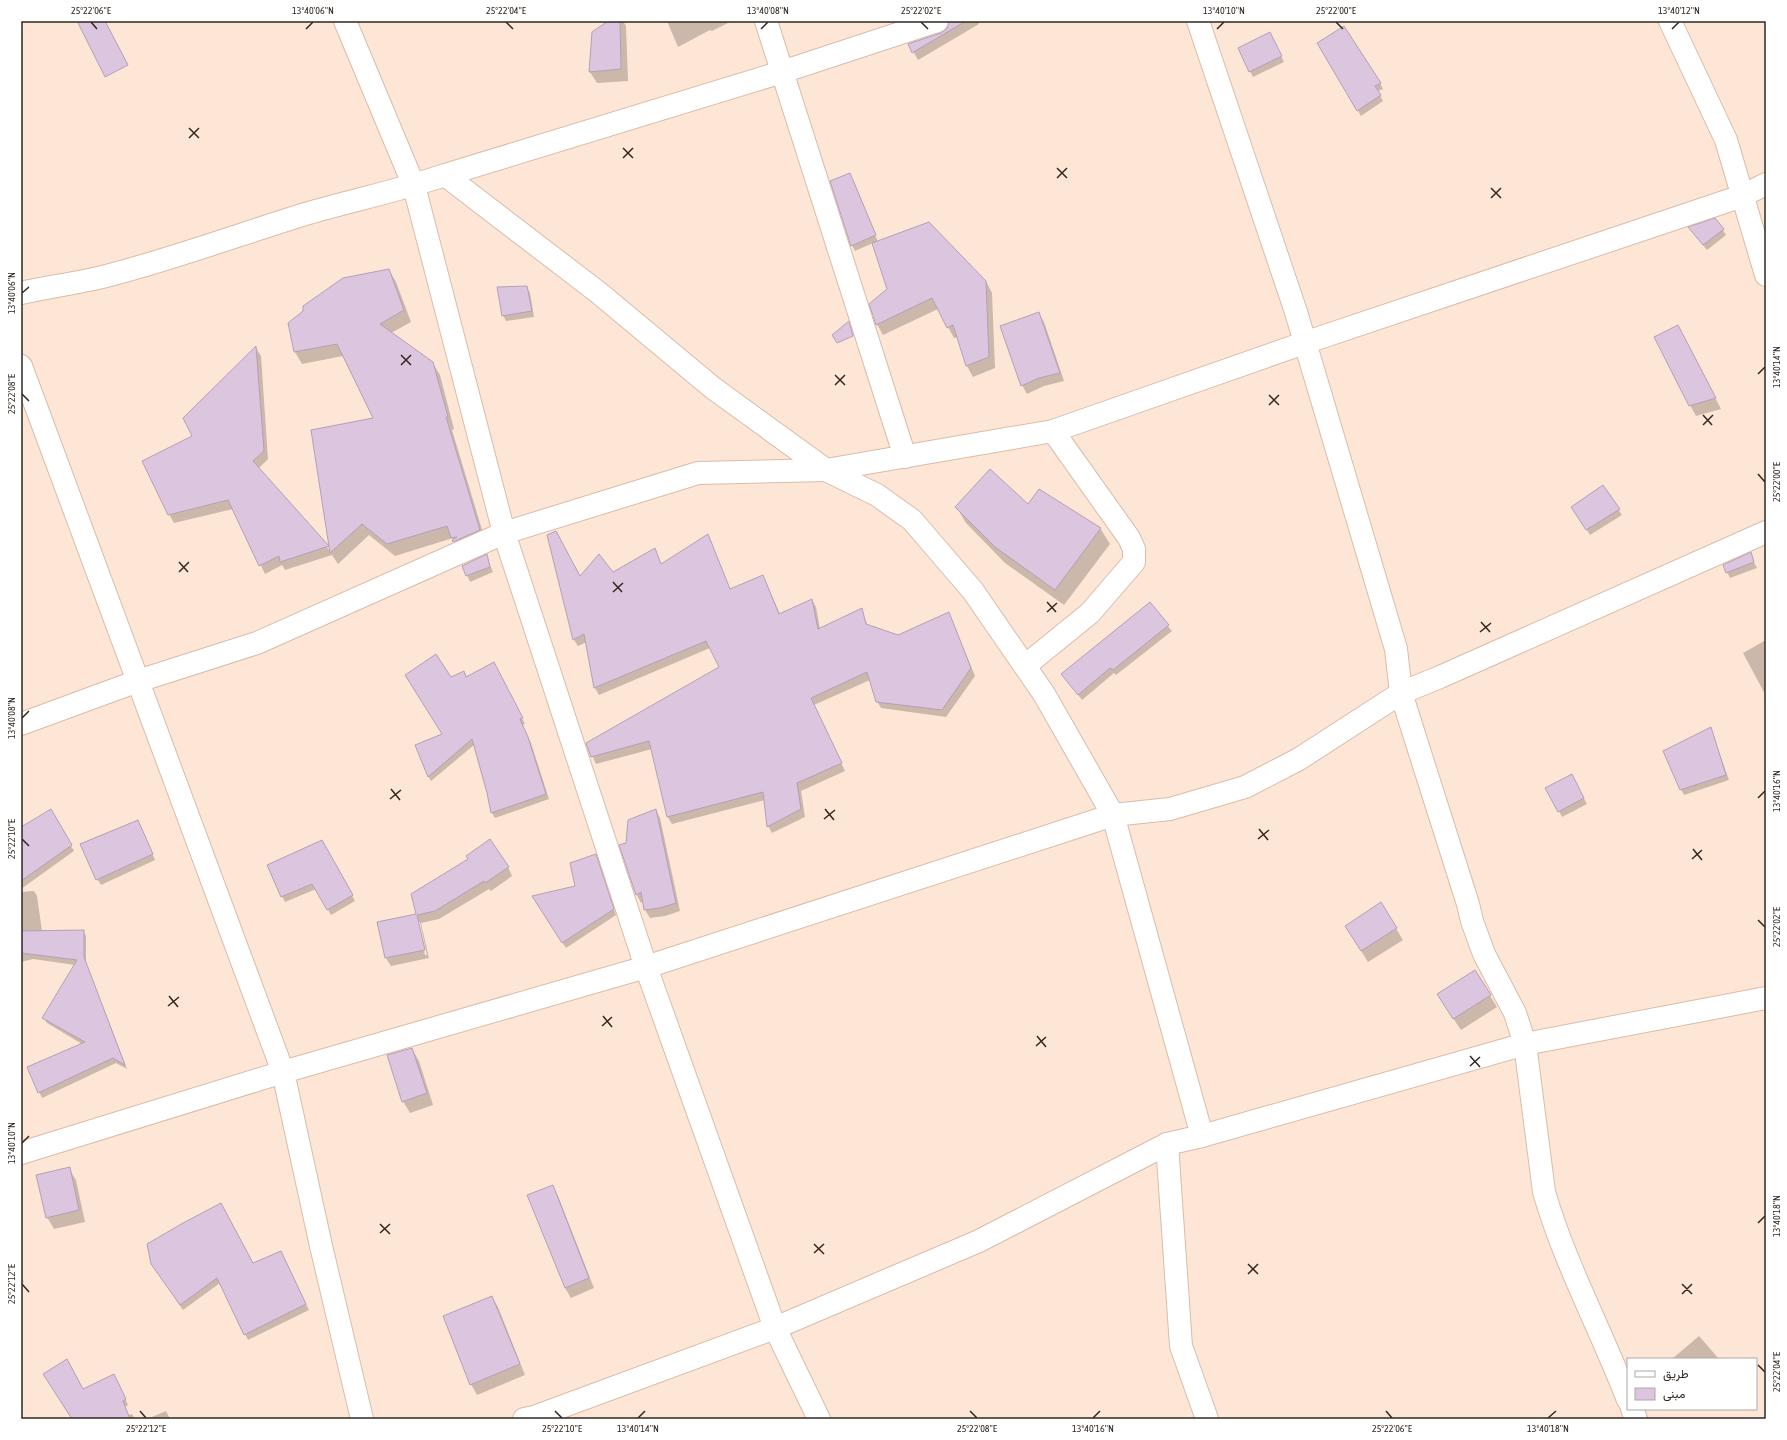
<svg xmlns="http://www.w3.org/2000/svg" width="1787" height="1440" font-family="'Asap Condensed',Vazirmatn,sans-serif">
<rect width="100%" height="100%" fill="#fee6d6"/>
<g fill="#0003" fill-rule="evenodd">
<polygon points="610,21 623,21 626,26 628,81 597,83 590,72"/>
<polygon points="667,21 732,21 712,31 710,30 678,47"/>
<polygon points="950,21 978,21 979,24 918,60 909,44 942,34 947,30"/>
<polygon points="1273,39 1284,62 1253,77 1250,71"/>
<polygon points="1318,43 1380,83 1383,89 1378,91 1383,101 1361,116"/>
<polygon points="853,180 878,242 986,281 992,293 995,368 973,377 967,366 958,337 954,338 938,309 883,335 877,324 888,289 873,243 855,251 852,245"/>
<polygon points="1723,230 1726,235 1707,250 1693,233"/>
<polygon points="389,270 396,282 411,322 391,333 432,362 440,375 454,429 452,430 486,543 461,554 453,538 395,556 369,535 338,564 332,555 285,570 282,565 265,574 233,509 174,523 169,514 193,437 185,418 256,348 261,356 268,459 259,468 331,552 374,419 343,356 302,364 295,352 289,323"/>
<polygon points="527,287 530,293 534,317 506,321 503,315"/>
<polygon points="1039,314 1044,322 1064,381 1044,386 1027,394 1022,385"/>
<polygon points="1683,336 1721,409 1696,416 1690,405"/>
<polygon points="1602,486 1622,515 1590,535 1573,507"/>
<polygon points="1028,505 1100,528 1110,544 1064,605 1005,563 966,523 957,508"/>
<polygon points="707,535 730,590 766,583 780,614 812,600 816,607 820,629 861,610 868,626 898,636 952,621 975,676 946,717 881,708 877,701 870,680 814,705 845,771 801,791 805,817 772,833 768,826 765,800 672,824 667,816 652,749 596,764 587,744 720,667 710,648 599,695 595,688 587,642 578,646 574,640 580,578 613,574 654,549 662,565"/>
<polygon points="1750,554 1757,568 1730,578 1727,572"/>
<polygon points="486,556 493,572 470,582 463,566"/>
<polygon points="1149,604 1172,631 1116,675 1114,673 1082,700 1062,674"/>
<polygon points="1766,640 1766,696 1743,653"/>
<polygon points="497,669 525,724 522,725 531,743 549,799 495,818 492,813 488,792 474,745 431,781 428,776 443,734 451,678 464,672 467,677"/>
<polygon points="1711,729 1729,780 1684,795 1681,789"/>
<polygon points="1574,780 1587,804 1562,817 1559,811"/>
<polygon points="656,810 660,818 680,911 665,916 650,918 645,910 643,901 641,903 637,895 621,846 627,844"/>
<polygon points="51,811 74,851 21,889 21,828"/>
<polygon points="138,821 155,860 101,885 97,879"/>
<polygon points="322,841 355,901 331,915 316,889 285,902 268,865"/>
<polygon points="595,855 616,915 566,948 536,902 577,887"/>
<path d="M508,867L512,876L491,891L489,889L439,919L421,923L429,958L391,966L386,958L379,923L417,914ZM418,922H420L427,955H425Z"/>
<polygon points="34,891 37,896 42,931 83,931 86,936 86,963 127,1069 116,1063 42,1098 28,1067 82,1044 47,1023 44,1018 75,965 33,959 21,962 21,892"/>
<polygon points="1381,904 1403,940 1368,962 1353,938"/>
<polygon points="1490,996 1497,1007 1461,1030 1445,1006"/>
<polygon points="412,1049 419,1061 433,1105 410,1113 403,1101"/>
<polygon points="69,1169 76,1180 85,1222 54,1229 47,1217"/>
<polygon points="552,1186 558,1196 594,1288 571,1298 565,1288 529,1195"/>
<polygon points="284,1258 309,1310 248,1340 220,1283 183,1310 156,1270 253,1264"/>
<polygon points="21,1277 24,1282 21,1283"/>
<polygon points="492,1297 498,1307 525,1375 477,1395 471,1384"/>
<polygon points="1699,1336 1719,1359 1672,1359"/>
<polygon points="117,1381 128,1405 125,1407 129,1415 132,1414 135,1419 73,1419 82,1390"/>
<polygon points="166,1411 170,1419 147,1419"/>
</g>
<g fill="#dcc6df" stroke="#b49fb7">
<polygon points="77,21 105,21 128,65 105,77"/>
<polygon points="608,21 620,21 621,69 589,72 592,32"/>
<polygon points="949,21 966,21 912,53 908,44 941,33 947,29"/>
<polygon points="1344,26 1381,83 1375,86 1381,95 1357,111 1317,43"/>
<polygon points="1270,32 1282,56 1249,72 1238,48"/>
<polygon points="850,173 876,235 851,246 830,181"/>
<polygon points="1715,218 1724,229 1703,245 1688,227"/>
<polygon points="929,222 986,281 989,357 966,366 953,325 947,328 932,298 876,325 869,304 887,289 872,243"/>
<polygon points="389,269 404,310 380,324 433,362 448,417 446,417 480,530 453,542 452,540 457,537 451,538 447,526 387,544 362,524 330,553 311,430 373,418 337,344 294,352 288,323 303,311 303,306 343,278"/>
<polygon points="527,286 532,311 502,316 497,287"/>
<polygon points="1039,312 1060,373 1039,378 1021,386 1000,326"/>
<polygon points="849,321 853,336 837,343 832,335"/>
<polygon points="1678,325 1716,398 1689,406 1654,337"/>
<polygon points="256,346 264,451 253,461 329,546 280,562 279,556 259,566 228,500 168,515 142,461 192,436 183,418"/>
<polygon points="990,469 1028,504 1039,489 1101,528 1055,590 995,547 955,507"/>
<polygon points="1603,485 1620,509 1586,530 1571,507"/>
<polygon points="556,531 580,576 599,554 613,572 655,548 661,564 708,534 730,589 763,575 779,614 812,599 818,629 862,608 866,624 898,635 949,612 971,668 942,710 876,702 867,672 811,698 842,763 797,783 801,809 767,827 763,792 667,817 649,741 591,757 586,743 719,667 706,641 594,688 584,634 573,640 547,535"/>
<polygon points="1751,552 1754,562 1726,573 1723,565"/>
<polygon points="487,554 490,567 466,576 462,566"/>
<polygon points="1150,602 1169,625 1113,670 1110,668 1078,695 1061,674"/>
<polygon points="436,654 451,677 464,671 466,677 494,662 523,718 520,719 528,737 546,794 491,813 487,793 472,739 428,777 415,745 442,734 405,675"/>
<polygon points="1711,727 1726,775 1680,790 1663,751"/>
<polygon points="1572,774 1584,798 1558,812 1545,788"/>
<polygon points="51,809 72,845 21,881 21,827"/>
<polygon points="656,809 676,903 660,908 644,910 641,892 636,895 619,845 626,843 628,820"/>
<polygon points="138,820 153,854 96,880 80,844"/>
<polygon points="490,839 509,867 485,883 484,881 435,911 417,915 425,950 385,958 377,922 416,914 411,894 468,859 466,856"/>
<polygon points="322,840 353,895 327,910 312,884 281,897 267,865"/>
<polygon points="596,854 614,909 562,943 532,896 575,886 570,863"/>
<polygon points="1381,902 1397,928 1361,951 1345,926"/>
<polygon points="84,930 84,957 125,1065 113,1058 38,1093 27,1067 85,1042 42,1018 77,960 21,953 21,931"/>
<polygon points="1475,970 1491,995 1453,1019 1437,994"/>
<polygon points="412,1048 427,1093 402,1102 387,1055"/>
<polygon points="70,1167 79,1210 46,1218 36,1175"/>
<polygon points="553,1185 589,1278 565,1288 527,1195"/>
<polygon points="221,1203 253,1263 281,1251 306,1304 244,1335 217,1278 180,1305 151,1264 147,1244 183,1223"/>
<polygon points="492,1296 520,1364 470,1385 443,1316"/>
<polygon points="67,1359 83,1389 114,1374 126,1399 123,1401 130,1419 72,1419 43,1374"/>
</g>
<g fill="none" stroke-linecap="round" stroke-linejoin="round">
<g stroke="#d9bca9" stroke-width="24">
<g id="minor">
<polyline points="345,21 414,186 504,533 646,967 775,1328 819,1419"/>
<polyline points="766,21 905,457"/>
<path d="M1198,21L1296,312L1396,649L1401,693L1468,904L1472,921L1484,954L1515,1013L1525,1044L1544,1192C1565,1264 1601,1330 1628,1400"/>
<polyline points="1670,21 1726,140 1766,275"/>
<polyline points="445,175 782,72 937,21"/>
<path d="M21,293C51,286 81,283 110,275C175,258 238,235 302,215C349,201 398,191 445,175L599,293L713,388L826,470L877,495L912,520L973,591L1044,694L1113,815L1202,1136"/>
<polyline points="21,366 283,1072 321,1246 362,1419"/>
<polyline points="1026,665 1090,613 1134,562 1134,549 1129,538 1053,431"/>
<polyline points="21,724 138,681 257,643 504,533 698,473 826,470 1053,431 1304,343 1742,196 1766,184"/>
<polyline points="1167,1144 1181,1346 1207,1419"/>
<polyline points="21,1153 283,1072 646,967 1113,815 1170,809 1245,787 1299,759 1401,693 1440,677 1766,532"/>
<polyline points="1632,1409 1636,1419"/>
<polyline points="524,1419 534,1417 775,1328 979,1241 1167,1144 1202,1136 1525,1044 1766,998"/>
</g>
</g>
<use href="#minor" stroke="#fff" stroke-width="22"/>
</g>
<path fill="none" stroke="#32271f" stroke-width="1.5" d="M91,22L97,29M506,22L513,29M921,22L928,29M1336,22L1343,29M306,29L313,22M761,29L768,22M1217,29L1224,22M1672,29L1679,22M189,128L199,138M189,138L199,128M623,148L633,158M623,158L633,148M1057,168L1067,178M1057,178L1067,168M1491,188L1501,198M1491,198L1501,188M22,293L29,287M401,355L411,365M401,365L411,355M1758,374L1765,367M835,375L845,385M835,385L845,375M22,394L29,401M1269,395L1279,405M1269,405L1279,395M1703,415L1712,425M1703,425L1713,415M1758,474L1765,482M179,562L188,572M179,572L189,562M613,582L622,592M613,592L623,583M1047,602L1056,612M1047,612L1057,603M1481,622L1490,632M1480,632L1491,623M22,718L29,711M391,789L400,800M1758,798L1765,791M390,799L401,790M825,809L834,820M824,819L835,810M1259,829L1268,840M22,839L29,846M1258,839L1269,830M1693,849L1702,860M1692,859L1702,850M1758,920L1765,927M169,996L178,1007M168,1006L179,997M603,1016L612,1027M602,1026L612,1017M1037,1036L1046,1047M1036,1046L1046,1037M1470,1056L1480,1067M1470,1066L1480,1057M22,1143L29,1136M1758,1223L1765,1216M380,1224L390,1234M380,1233L390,1224M814,1244L824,1254M814,1253L824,1244M1248,1264L1258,1274M1248,1274L1258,1264M22,1284L29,1292M1682,1284L1692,1294M1682,1294L1692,1284M1758,1365L1765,1372M140,1411L146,1418M555,1411L562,1418M970,1411L977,1418M1386,1411L1392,1418M638,1418L645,1411M1093,1418L1100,1411M1548,1418L1556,1411"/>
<rect width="1787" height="1440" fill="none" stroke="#ffffff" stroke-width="44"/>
<rect x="1627" y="1358" width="130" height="52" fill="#ffffff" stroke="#ada9a5"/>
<rect x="1635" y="1371" width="20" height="6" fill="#ffffff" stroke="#ada9a5"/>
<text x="1663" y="1378" font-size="12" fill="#32271f">طريق</text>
<rect x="1635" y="1388" width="20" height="12" fill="#dcc6df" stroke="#ada9a5"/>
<text x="1663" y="1398" font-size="12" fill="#32271f">مبنى</text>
<rect x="22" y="22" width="1743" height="1396" fill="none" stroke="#32271f" stroke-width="1.5"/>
<g font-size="10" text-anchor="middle" fill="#32271f">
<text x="91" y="14">25°22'06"E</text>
<text x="313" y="14">13°40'06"N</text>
<text x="506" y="14">25°22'04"E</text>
<text x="768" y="14">13°40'08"N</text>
<text x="921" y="14">25°22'02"E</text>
<text x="1224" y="14">13°40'10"N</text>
<text x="1336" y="14">25°22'00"E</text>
<text x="1679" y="14">13°40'12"N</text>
<text transform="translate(11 293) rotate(-90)" y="4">13°40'06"N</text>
<text transform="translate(1776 367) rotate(-90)" y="4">13°40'14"N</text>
<text transform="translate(11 394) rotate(-90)" y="4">25°22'08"E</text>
<text transform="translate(1776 482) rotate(-90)" y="4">25°22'00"E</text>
<text transform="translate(11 718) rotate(-90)" y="4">13°40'08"N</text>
<text transform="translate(1776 791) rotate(-90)" y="4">13°40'16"N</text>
<text transform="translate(11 839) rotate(-90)" y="4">25°22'10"E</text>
<text transform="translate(1776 927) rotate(-90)" y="4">25°22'02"E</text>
<text transform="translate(11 1143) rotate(-90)" y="4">13°40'10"N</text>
<text transform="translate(1776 1216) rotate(-90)" y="4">13°40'18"N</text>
<text transform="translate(11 1284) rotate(-90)" y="4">25°22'12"E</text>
<text transform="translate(1776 1372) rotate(-90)" y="4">25°22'04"E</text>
<text x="146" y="1432">25°22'12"E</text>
<text x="562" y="1432">25°22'10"E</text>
<text x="638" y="1432">13°40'14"N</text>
<text x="977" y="1432">25°22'08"E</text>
<text x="1093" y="1432">13°40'16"N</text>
<text x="1392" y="1432">25°22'06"E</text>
<text x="1548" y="1432">13°40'18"N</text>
</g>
</svg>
